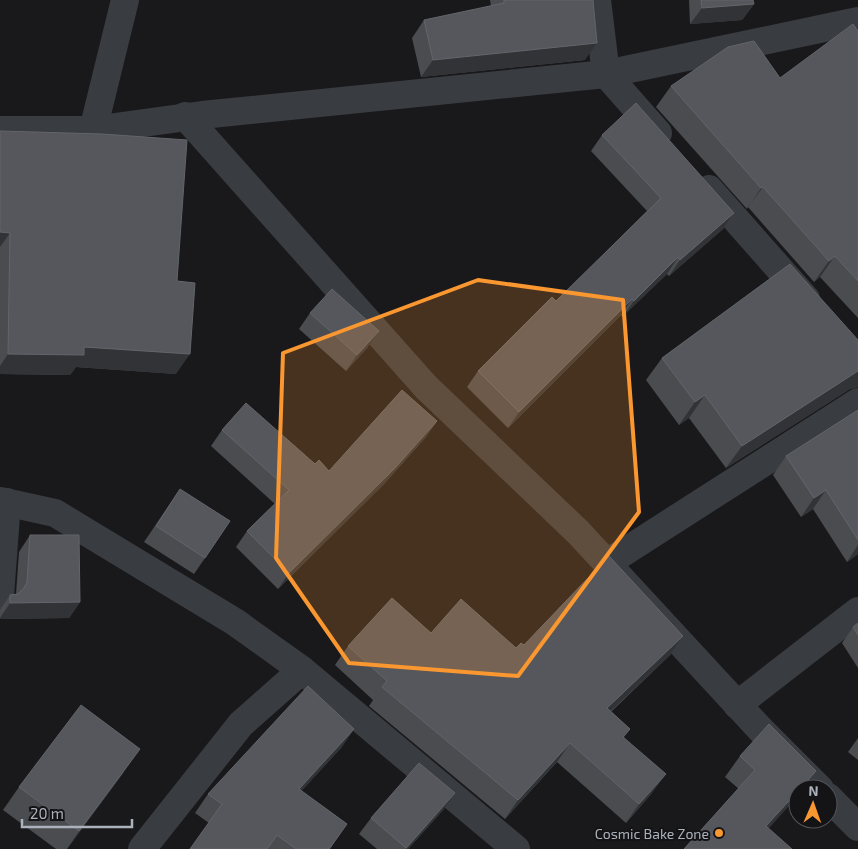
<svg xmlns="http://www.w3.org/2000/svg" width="858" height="849" font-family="'Exo 2',sans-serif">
<rect width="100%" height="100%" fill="#19191b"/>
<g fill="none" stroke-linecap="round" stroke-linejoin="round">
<g stroke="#393c40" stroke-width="28">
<polyline points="185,116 426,387 578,532 760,729 820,789"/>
<polyline points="0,130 93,130 202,115 606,74 597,0"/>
<polyline points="93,130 125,0"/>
<polyline points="658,133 606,74 858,21"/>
<polyline points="709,189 806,299"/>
<polyline points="0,501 55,513 235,622 302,670 516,849"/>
<polyline points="607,563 858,402"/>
<polyline points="0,596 7,502"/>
<polyline points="737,705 858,611"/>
<polyline points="828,797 858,827"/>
<polyline points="142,849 241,724 302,670"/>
</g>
</g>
<g fill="#4a4c50">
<polygon points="490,0 593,0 585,60 421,77 412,38 424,20 491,6"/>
<polygon points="689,0 753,0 754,4 742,20 690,24"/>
<polygon points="858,31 858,318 820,277 814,282 748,207 747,209 656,107 671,86 780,78"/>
<polygon points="0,131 177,281 176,374 76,367 70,375 0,374"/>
<polygon points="602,135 734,213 723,229 669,276 667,274 622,317 621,315 508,428 467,387 478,371 556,301 647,211 591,151"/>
<polygon points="310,313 368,347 346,371 299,329"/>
<polygon points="858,340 858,387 850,389 726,468 689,418 679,425 646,380 662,358"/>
<polygon points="858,410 858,554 847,562 813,509 801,517 773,475 786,456"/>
<polygon points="437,421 426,437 384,484 278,589 236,547 247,531 275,504 211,446 222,430 315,464 329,471"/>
<polygon points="180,489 205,558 194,574 144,542"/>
<polygon points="30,535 80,602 69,618 0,619 0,610 10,595 16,594 19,552"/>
<polygon points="858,623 858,668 842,643 853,627"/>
<polygon points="431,633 516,648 524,645 683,636 670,655 611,712 630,729 624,737 652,793 626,823 557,762 505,819 369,706 373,700 335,665 348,646"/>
<polygon points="354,729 341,748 301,791 347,824 330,849 190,849 209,823 195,813 208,794"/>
<polygon points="858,738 858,760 848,752"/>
<polygon points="740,756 816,771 803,789 798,789 768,828 684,849 739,789 725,777"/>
<polygon points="124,772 67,849 56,849 3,810 19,787"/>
<polygon points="444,809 408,849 377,849 359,834 371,818"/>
</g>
<g fill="#323336">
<polygon points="754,4 742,20 690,24 702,8"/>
<polygon points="597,43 585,60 421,77 433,60"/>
<polygon points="763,187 748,207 747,209 761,188"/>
<polygon points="734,213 723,229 669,276 680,260"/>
<polygon points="0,232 10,233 0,247"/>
<polygon points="835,256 820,277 814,282 829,261"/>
<polygon points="678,257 667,274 622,317 634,301"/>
<polygon points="632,299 621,315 508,428 519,412"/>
<polygon points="379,331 368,347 346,371 357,355"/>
<polygon points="84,347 190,354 176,374 76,367 70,375 0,374 0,366 8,354"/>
<polygon points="858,371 858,387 850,389 726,468 742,446"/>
<polygon points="705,395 689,418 679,425 695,402"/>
<polygon points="437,421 426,437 384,484 278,589 289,573"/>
<polygon points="826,490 813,509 801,517 814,498"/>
<polygon points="858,545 858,554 847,562"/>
<polygon points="80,602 69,618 0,619 0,618 10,603"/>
<polygon points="683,636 670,655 594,727 607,708"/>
<polygon points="354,729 341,748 286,808 299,789"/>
<polygon points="570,743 557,762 505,819 518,800"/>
<polygon points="140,749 124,772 67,849 79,831"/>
<polygon points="816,771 803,789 800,789"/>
<polygon points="666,774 652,793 626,823 639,804"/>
<polygon points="798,791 798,796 752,847 766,826"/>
<polygon points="455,793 444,809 408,849 406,849"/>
</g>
<g fill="#55575c" stroke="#62656a">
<polygon points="504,0 593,0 597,43 433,60 424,20 504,3"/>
<polygon points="701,0 753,0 754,4 702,8"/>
<polygon points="853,24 858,31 858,281 835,256 829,261 763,187 761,188 671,86 728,47 754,41 780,78"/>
<polygon points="636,103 734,213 680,260 678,257 634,301 632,299 519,412 478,371 552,297 556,301 661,198 602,135"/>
<polygon points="0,131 102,134 187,140 177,281 195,283 190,354 84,347 84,355 8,354 10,233 0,232"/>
<polygon points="790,264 858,340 858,371 742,446 705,395 695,402 662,358"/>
<polygon points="332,289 379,331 357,355 310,313"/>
<polygon points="402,390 437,421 395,468 289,573 247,531 289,490 222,430 246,403 315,464 319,460 329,471"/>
<polygon points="858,410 858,540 826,490 814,498 786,456"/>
<polygon points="180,489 230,521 205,558 156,526"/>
<polygon points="30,535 79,535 80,602 10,603 10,595 18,594 24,588 27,582"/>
<polygon points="609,556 683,636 607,708 630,729 623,737 666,774 639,804 570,743 518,800 382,687 387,681 348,646 392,598 431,633 461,599 516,648 521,643 524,645"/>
<polygon points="858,623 858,635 853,627"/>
<polygon points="308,686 354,729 299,789 347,824 329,849 296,849 277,835 267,849 190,849 222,804 208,794"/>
<polygon points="81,705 140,749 79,831 19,787"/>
<polygon points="769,724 816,771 800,789 798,789 798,791 766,826 792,849 684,849 755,770 740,756"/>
<polygon points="419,763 455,793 406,848 371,818"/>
</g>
<path fill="#fa9731" fill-opacity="0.2" stroke="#fa9731" stroke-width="4" stroke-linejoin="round" d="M478,280L623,300L639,512L518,676L349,663L276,558L283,353Z"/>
<circle fill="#fa9731" stroke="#141416" stroke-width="2" cx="719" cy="833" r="5"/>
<g text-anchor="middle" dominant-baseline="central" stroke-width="4" stroke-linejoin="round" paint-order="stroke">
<g font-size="14" fill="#abb2bb" stroke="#141416" text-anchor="end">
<text x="709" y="833">Cosmic Bake Zone</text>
</g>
</g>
<g transform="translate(813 804) rotate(2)"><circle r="24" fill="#141416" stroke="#505358"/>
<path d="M0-4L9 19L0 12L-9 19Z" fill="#fa9731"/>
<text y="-8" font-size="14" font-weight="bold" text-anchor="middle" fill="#abb2bb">N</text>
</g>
<path d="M22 819v8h110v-8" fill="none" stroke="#abb2bb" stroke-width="2.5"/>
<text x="30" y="819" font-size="15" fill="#abb2bb" stroke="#141416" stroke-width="4" paint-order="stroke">20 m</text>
</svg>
